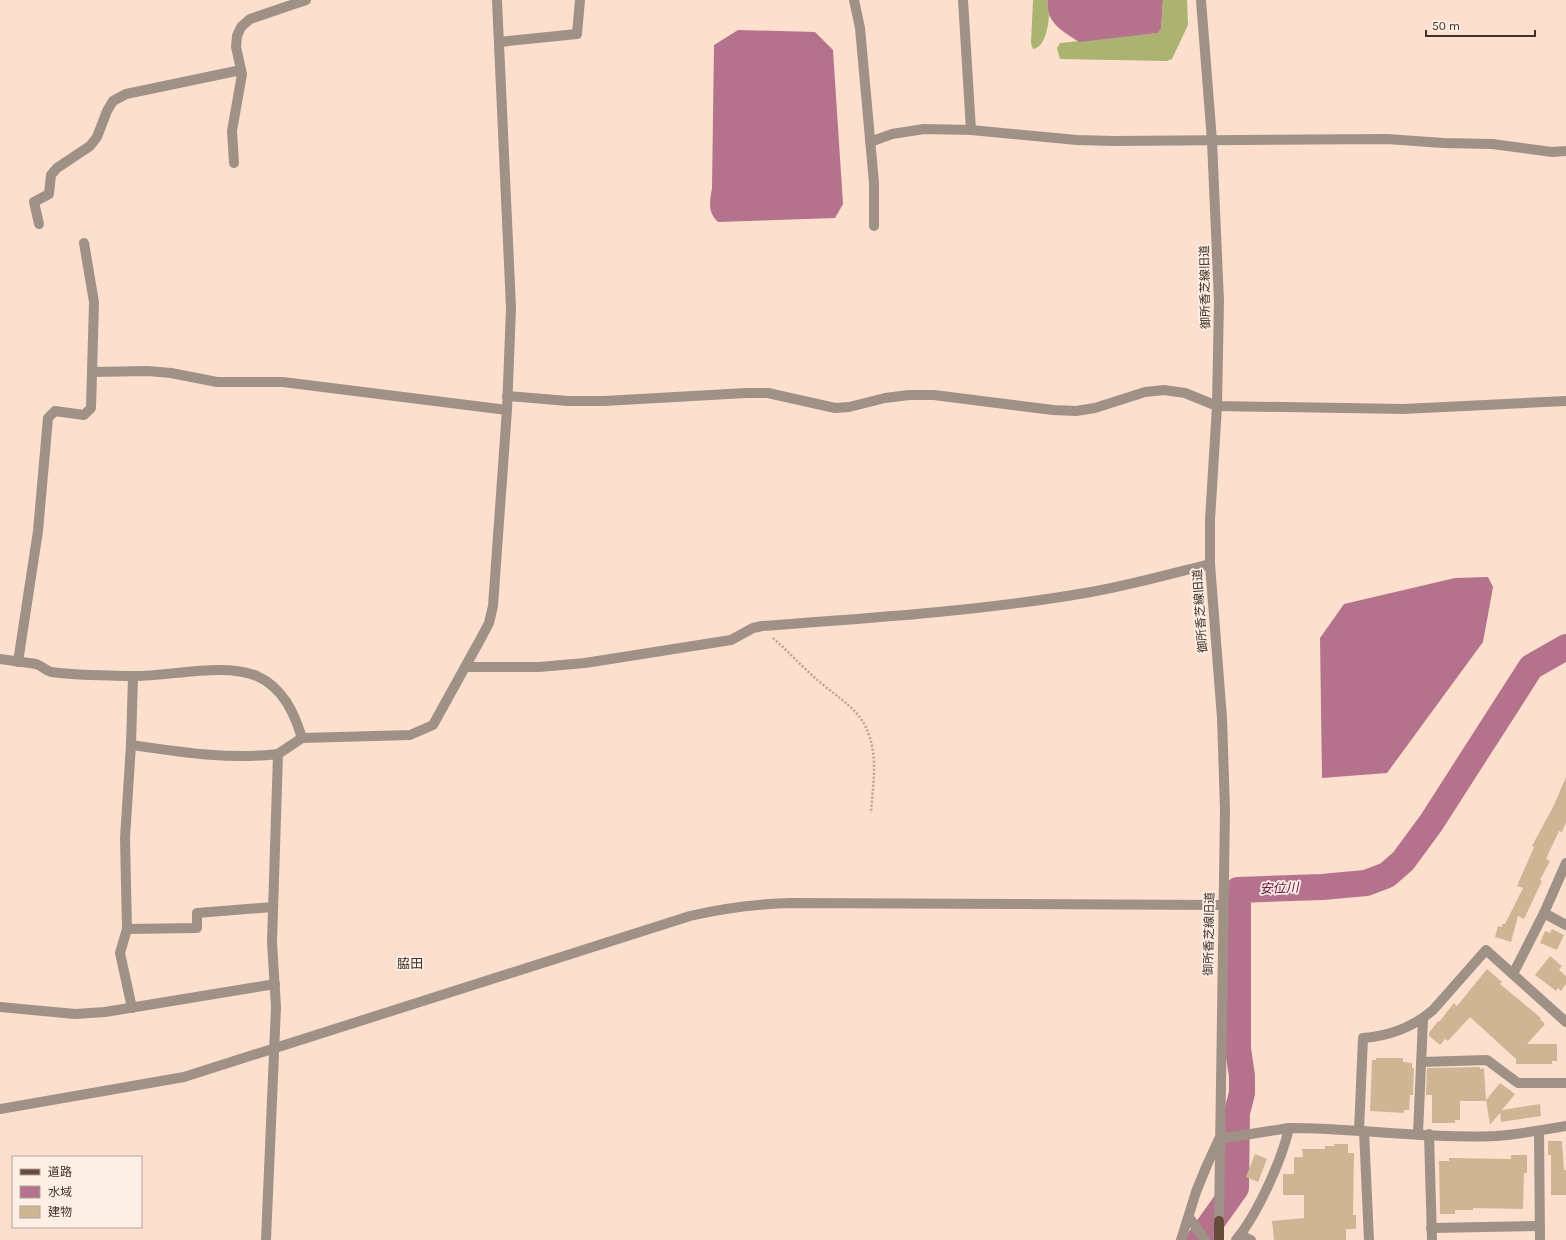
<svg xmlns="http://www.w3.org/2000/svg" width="1566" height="1240" font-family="Karla,'Noto Sans JP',sans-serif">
<rect width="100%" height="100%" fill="#fcdfcc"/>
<g fill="#aab370">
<path d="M1033,0H1048C1047,6 1049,11 1049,16C1048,28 1045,47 1033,49L1031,43Z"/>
<polygon points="1163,0 1187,0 1188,25 1172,59 1167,61 1060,59 1057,48 1060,43 1158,33 1161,29"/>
</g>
<g fill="#b5728c">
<path d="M1048,0H1163L1161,29L1158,33L1079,42C1063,31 1045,23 1048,0Z"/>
<path d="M738,30L815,32L833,50L843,204L835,218L718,222C707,212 710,201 712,188L714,45Z"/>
<polygon points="1488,577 1493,587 1483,642 1387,773 1322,778 1320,638 1344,604 1455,578"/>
</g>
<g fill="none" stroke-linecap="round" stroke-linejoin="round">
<polyline stroke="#b5728c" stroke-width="26" points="1199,1240 1236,1188 1237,1113 1242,1093 1242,1076 1238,1049 1238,890 1322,887 1366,883 1387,875 1403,861 1431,823 1531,667 1566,647"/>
</g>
<g fill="#ceb695">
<polygon points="1566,777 1566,822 1562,832 1559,831 1546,859 1550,861 1540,880 1542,881 1524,919 1518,916 1511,942 1495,937 1498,926 1502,927 1502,924 1505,924 1523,888 1517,886 1534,847 1532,846 1554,805"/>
<polygon points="1552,929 1564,935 1557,950 1540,943 1545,931 1550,933"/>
<polygon points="1550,956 1562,966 1559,970 1566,976 1566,984 1561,991 1558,988 1556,991 1535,975"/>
<polygon points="1487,969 1502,982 1500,984 1541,1018 1540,1019 1545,1024 1527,1044 1557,1044 1557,1061 1552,1061 1552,1064 1516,1064 1516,1059 1470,1017 1448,1041 1445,1039 1440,1045 1429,1036 1429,1033 1438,1021 1439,1022 1454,1003 1457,1006"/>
<polygon points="1376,1058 1403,1058 1403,1062 1412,1063 1412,1068 1414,1068 1413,1095 1410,1095 1409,1110 1404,1110 1404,1113 1370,1111 1372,1060 1376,1060"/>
<polygon points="1480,1067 1480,1069 1484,1068 1486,1101 1460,1101 1460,1120 1455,1120 1455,1123 1432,1123 1432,1095 1426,1095 1427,1068"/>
<polygon points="1500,1083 1515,1094 1502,1110 1540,1104 1541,1116 1501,1122 1500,1113 1490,1125 1486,1100"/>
<polygon points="1548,1141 1562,1141 1564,1170 1566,1170 1566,1195 1551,1195 1551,1155 1548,1155"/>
<polygon points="1334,1144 1348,1144 1348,1153 1354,1153 1353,1215 1356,1215 1356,1229 1346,1229 1346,1240 1274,1240 1272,1221 1304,1218 1304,1195 1283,1195 1283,1174 1294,1174 1294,1157 1303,1157 1302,1149 1325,1149 1325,1146 1334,1146"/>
<polygon points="1255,1154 1267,1159 1258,1182 1246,1177"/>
<polygon points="1511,1155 1527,1155 1527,1173 1524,1173 1523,1209 1473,1208 1473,1210 1455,1210 1455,1214 1440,1214 1439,1161 1449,1161 1449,1158 1511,1159"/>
</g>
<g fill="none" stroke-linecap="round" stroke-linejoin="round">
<path stroke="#bca495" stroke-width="2.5" stroke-dasharray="2 2" stroke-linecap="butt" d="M773,638C790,653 805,670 822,684C848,705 868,715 873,752C876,772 872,794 871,813"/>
<g stroke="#a09187" stroke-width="10">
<polyline points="854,0 860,28 874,183 874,226"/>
<polyline points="963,0 971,130"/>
<polyline points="1201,0 1212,141 1219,301 1217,406 1210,520 1210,564 1222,718 1225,810 1219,1221"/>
<polyline points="499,42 577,34 580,0"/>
<polyline points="870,142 892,134 924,129 971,130 1077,140 1114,141 1387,139 1443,143 1492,144 1552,152 1566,151"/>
<polyline points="234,163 232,131 242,74 236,47 237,36 241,27 250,19 306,0"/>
<polyline points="39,224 34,202 49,194 51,175 57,168 90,146 97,137 107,111 113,101 126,94 241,70"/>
<polyline points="92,372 147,371 171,373 217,382 283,382 507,410"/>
<polyline points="507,396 568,401 604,401 746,393 768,393 835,408 849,407 885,398 909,395 934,395 1053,410 1076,411 1095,408 1145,392 1164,390 1185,393 1217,406 1403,409 1566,401"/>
<path d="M0,659C12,661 24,662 36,664C42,666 47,671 52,672C78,676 106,675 131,676C169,677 222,662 257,676C283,688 294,712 302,738"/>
<polyline points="18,662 38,531 48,418 55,411 84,415 91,408 94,302 84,243"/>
<path d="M465,667H539L585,663L731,640L753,628L762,626C873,618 982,611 1091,592C1131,585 1170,574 1210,564"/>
<path d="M131,745C180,752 229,760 278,754"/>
<polyline points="1544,913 1566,925"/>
<polyline points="127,929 197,928 197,913 273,907"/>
<polyline points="1513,974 1544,913 1566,863"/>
<polyline points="0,1007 75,1014 105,1012 275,984"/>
<polyline points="132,1008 120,953 127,929 125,838 131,745 133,676"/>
<polyline points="1421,1062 1487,1060 1518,1083 1566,1083"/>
<path d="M0,1109L184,1077L690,916C724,908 756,904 791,903L1222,905"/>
<path d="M1359,1130L1363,1038C1390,1036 1412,1028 1433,1010L1486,950L1566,1022"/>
<polyline points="1364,1131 1369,1240"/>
<polyline points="1539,1131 1540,1240"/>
<polyline points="1418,1134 1423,1019"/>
<polyline points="1429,1134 1432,1240"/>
<polyline points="1189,1217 1205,1240"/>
<polyline points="1431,1228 1540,1226"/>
<polyline points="1240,1235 1251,1240"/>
<polyline points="266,1240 276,1007 272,942 278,754 302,738 410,735 433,725 480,640 489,623 493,606 507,410 511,308 497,0"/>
<polyline points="1181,1240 1196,1192 1207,1165 1219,1139 1289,1128"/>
<path d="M1236,1240C1257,1215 1282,1160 1289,1128C1358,1128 1427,1139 1496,1136C1520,1134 1543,1130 1566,1126"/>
</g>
<polyline stroke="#664c3b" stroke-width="10" points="1219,1221 1219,1240"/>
</g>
<g text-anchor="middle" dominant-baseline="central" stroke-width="3.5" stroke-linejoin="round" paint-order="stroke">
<g font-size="12" fill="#3e3027" stroke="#feefe6">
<text transform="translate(1205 287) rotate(-91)">御所香芝線旧道</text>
<text transform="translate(1200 611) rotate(-94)">御所香芝線旧道</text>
<text transform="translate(1209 934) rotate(-89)">御所香芝線旧道</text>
</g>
<g font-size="13" font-style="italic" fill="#600e39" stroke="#feefe6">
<text transform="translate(1279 888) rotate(-2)">安位川</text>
</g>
<g font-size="13" fill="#3e3027" stroke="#feefe6">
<text x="410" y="963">脇田</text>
</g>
</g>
<rect x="12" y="1156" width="130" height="72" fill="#feefe6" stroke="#b1a39a"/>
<rect x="20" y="1169" width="20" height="6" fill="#664c3b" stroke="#b1a39a"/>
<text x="48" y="1176" font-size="12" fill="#3e3027">道路</text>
<rect x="20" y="1186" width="20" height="12" fill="#b5728c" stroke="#b1a39a"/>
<text x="48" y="1196" font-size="12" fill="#3e3027">水域</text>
<rect x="20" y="1206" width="20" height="12" fill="#ceb695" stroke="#b1a39a"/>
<text x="48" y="1216" font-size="12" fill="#3e3027">建物</text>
<path d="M1426 30v6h109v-6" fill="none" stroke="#3e3027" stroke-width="2"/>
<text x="1432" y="30" font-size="12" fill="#3e3027" stroke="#feefe6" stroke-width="3" paint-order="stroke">50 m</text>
</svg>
